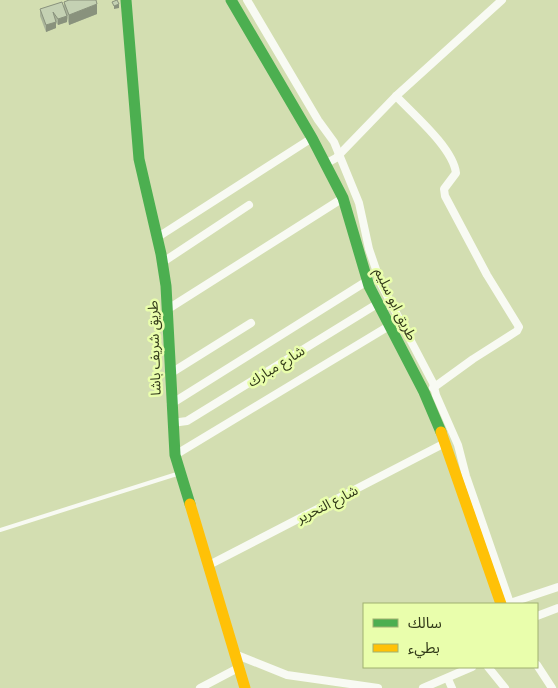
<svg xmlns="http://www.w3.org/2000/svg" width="558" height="688" font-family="Merriweather,'Noto Sans Arabic',serif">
<rect width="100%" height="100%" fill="#d3deb1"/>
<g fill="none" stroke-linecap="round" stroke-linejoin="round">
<polyline stroke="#f8faf3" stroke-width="4" points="0,530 180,473"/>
<g stroke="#f8faf3" stroke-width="8">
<polyline points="247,0 318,120 334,142 359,203 369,249 381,284 433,383 436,395 458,445 466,476 510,603"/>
<path d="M396,96C414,115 453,148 456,173L444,189L445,196L487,275L519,327L517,331L473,359L433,388"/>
<polyline points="325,164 336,158 396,96 502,0"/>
<polyline points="158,237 312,138"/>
<polyline points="163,262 249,205"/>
<polyline points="168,309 343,198"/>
<polyline points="171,373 251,323"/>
<polyline points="171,404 367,281"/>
<polyline points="172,423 187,421 377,304"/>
<polyline points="175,455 389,326"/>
<polyline points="209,565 445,443"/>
<polyline points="507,604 558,587"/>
<polyline points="537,616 558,608"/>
<polyline points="237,655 287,675 378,688"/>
<polyline points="537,665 552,688"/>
<polyline points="488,667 505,688"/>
<polyline points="448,679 452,688"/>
<polyline points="200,688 240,667"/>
<polyline points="423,688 472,667"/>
</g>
<g stroke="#4caf50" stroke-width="11">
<polyline points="126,0 139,159 161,254 166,286 175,455 190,504"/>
<polyline points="231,0 312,138 343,198 369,286 424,392 441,432"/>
</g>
<g stroke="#ffc107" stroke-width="11">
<polyline points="441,432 501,604"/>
<polyline points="190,504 245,688"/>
</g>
</g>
<polygon fill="#a9b49a" points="64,2 97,14 69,25 67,18 67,22 58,25 56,23 56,28 46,32 40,16 40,9 64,8"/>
<g fill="#89927d">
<polygon points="97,4 97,14 69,25 69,15"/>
<polygon points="119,4 119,8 114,9 114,6"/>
<polygon points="67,16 67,22 58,25 58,19"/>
<polygon points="56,22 56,28 46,32 46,25"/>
</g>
<g fill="#c4d1b3" stroke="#89927d">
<polygon points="69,0 96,0 97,4 69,15 64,2"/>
<polygon points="117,0 119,4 114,6 112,2"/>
<polygon points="62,2 67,16 58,19 53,12 56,22 46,25 40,9"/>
</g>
<g text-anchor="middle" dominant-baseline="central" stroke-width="5" stroke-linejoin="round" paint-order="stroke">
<g font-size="14" fill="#323a19" stroke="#e9feac">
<text transform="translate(396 304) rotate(64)">طريق ابو سليم</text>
<text transform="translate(154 348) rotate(-92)">طريق شريف باشا</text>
<text transform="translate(276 366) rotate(-32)">شارع مبارك</text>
<text transform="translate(327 504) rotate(-27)">شارع التحرير</text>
</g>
</g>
<rect x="363" y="603" width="175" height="65" fill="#e9feac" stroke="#a0b071"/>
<rect x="373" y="619" width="25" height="8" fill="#4caf50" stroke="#a0b071"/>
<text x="408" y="628" font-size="15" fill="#323a19">سالك</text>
<rect x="373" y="644" width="25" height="8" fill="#ffc107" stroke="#a0b071"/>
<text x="408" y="653" font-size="15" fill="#323a19">بطيء</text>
</svg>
